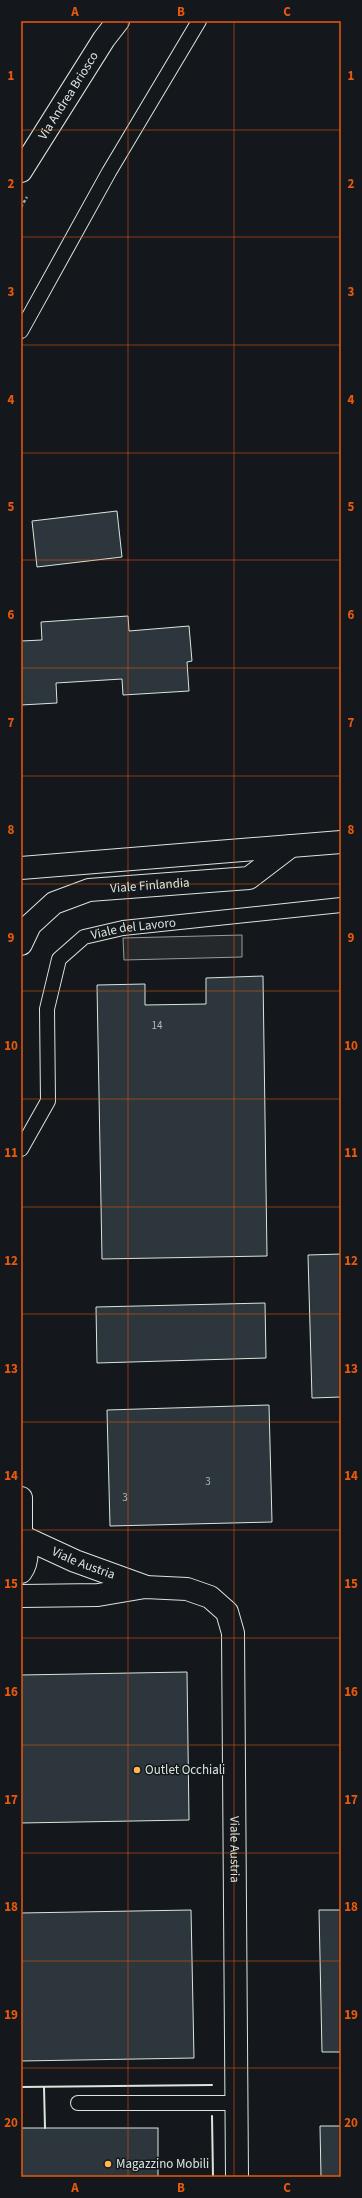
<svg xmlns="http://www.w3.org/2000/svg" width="362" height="2198" font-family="'Source Sans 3',sans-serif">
<rect width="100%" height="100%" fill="#14181c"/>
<polygon fill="#24282b" stroke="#939e99" points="242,935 242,957 124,960 123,938"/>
<g fill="#2c363c" stroke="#d8e6dc">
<polygon points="117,511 122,557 37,567 32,521"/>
<polygon points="128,616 129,631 189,626 192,661 187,662 189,691 123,695 122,679 56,683 57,703 21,705 21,641 42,640 41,622"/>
<polygon points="263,976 267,1256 102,1259 97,985 145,984 145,1005 206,1004 206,978"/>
<polygon points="341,1254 341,1397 312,1398 308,1255"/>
<polygon points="265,1303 266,1358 97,1363 96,1307"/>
<polygon points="269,1405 272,1522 110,1526 107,1410"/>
<polygon points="187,1672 189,1820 21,1823 21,1675"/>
<polygon points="191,1910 194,2058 21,2061 21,1913"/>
<polygon points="319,1910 341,1910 341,2052 322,2052"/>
<polygon points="320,2126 341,2126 341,2177 321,2177"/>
<rect x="21" y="2128" width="137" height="49"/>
</g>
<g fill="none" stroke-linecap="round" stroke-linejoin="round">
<g stroke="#d8e6dc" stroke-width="16">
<g id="lane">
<polyline points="21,331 109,172 199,21"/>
<path id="s1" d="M21,1149L48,1101L47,1009L59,959L84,937L123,928L341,905"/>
<polyline points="78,2103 237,2103"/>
</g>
</g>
<g stroke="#d8e6dc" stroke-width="24">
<g id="street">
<path id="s2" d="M21,171L104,39L118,21"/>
<path id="s3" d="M21,944L30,925L54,903L89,890L249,878L291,846"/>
<polyline points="21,1498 21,1532"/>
<path d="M21,1533C28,1544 29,1561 21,1572"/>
<path id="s4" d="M23,1537L75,1561L144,1586"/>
<path id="s5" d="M21,1596L98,1595L145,1587L187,1589L210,1597L227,1612L233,1633L237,2177"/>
</g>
</g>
<g stroke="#d8e6dc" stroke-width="24">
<polyline id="secondary" points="21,868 341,842"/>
</g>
<polyline stroke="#9da8a2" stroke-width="2.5" stroke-dasharray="3 2" stroke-linecap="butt" points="21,207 27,197"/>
<use href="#lane" stroke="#14181c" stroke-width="14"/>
<use href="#street" stroke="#14181c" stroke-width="22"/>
<use href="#secondary" stroke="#14181c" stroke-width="22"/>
<g stroke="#d8e6dc" stroke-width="2">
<polyline points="21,2087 212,2085"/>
<polyline points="44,2087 45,2128"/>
<polyline points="212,2116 213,2177"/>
</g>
</g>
<path fill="none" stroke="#e8590c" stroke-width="1" stroke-opacity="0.55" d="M128,21V2177M234,21V2177M21,130H341M21,237H341M21,345H341M21,453H341M21,560H341M21,668H341M21,776H341M21,884H341M21,991H341M21,1099H341M21,1207H341M21,1314H341M21,1422H341M21,1530H341M21,1638H341M21,1745H341M21,1853H341M21,1961H341M21,2068H341"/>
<g fill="#ffb74d" stroke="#14181c" stroke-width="1.5">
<circle cx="137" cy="1770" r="4"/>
<circle cx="108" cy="2164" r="4"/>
</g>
<g text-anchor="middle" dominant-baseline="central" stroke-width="3" stroke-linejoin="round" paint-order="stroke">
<g font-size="11" fill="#adbab4">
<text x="157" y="1025">14</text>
<text x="208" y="1481">3</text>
<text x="125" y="1497">3</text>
</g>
<g font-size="13" fill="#d8e6dc" stroke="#14181c">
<text stroke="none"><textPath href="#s2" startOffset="89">Via Andrea Briosco</textPath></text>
<text stroke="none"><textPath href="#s3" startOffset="152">Viale Finlandia</textPath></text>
<text stroke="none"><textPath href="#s1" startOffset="282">Viale del Lavoro</textPath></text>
<text stroke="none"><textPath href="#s4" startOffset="66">Viale Austria</textPath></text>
<text stroke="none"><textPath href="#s5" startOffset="452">Viale Austria</textPath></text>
</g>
<g font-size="13" fill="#d8e6dc" stroke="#14181c" text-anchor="start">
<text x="145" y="1770">Outlet Occhiali</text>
<text x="116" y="2164">Magazzino Mobili</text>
</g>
</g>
<rect width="362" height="2198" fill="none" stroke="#14181c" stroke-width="44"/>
<rect x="22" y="22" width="318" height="2154" fill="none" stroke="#e8590c" stroke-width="1.5"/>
<g font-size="13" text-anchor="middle" font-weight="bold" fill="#e8590c">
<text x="75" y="16">A</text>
<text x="181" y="16">B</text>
<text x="287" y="16">C</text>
<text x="11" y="80">1</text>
<text x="351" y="80">1</text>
<text x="11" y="188">2</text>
<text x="351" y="188">2</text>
<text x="11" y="296">3</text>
<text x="351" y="296">3</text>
<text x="11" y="404">4</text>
<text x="351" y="404">4</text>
<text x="11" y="511">5</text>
<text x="351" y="511">5</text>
<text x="11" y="619">6</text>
<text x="351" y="619">6</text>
<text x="11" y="727">7</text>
<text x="351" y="727">7</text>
<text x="11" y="834">8</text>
<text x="351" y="834">8</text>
<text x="11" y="942">9</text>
<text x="351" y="942">9</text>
<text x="11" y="1050">10</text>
<text x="351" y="1050">10</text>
<text x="11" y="1157">11</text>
<text x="351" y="1157">11</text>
<text x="11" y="1265">12</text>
<text x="351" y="1265">12</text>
<text x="11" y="1373">13</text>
<text x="351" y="1373">13</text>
<text x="11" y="1480">14</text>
<text x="351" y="1480">14</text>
<text x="11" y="1588">15</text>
<text x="351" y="1588">15</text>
<text x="11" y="1696">16</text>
<text x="351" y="1696">16</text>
<text x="11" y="1804">17</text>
<text x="351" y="1804">17</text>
<text x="11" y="1911">18</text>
<text x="351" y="1911">18</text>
<text x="11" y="2019">19</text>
<text x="351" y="2019">19</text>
<text x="11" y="2127">20</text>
<text x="351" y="2127">20</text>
<text x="75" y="2192">A</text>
<text x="181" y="2192">B</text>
<text x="287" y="2192">C</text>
</g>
</svg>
